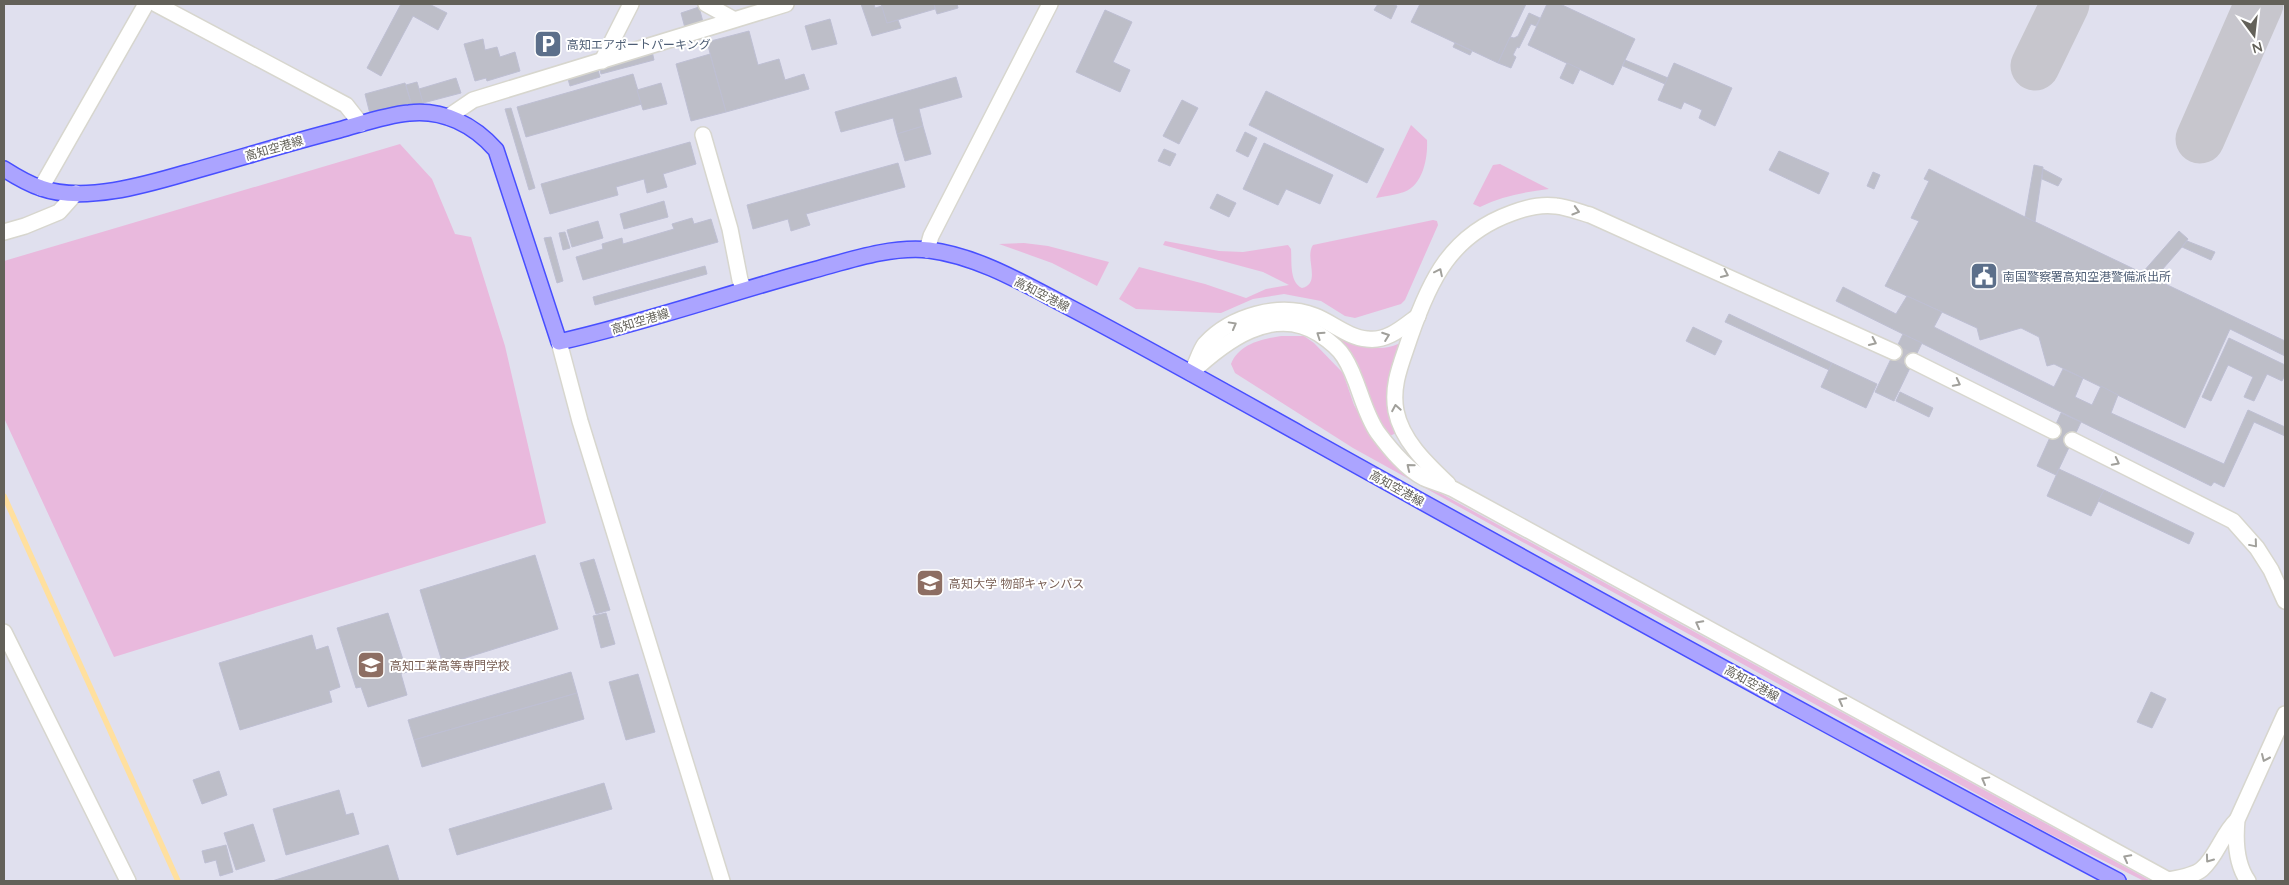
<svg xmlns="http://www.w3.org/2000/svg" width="2289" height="885" font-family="Quicksand,'Noto Sans JP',sans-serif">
<rect width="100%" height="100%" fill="#e0e0ee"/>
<g fill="#e9b9dd">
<path d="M1411,125L1427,140C1428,158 1423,185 1404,192C1395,195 1385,196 1376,198Z"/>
<polygon points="400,144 432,179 455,234 471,237 505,346 546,523 114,657 4,418 4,261"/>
<path d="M1500,164L1549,189C1525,192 1502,196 1480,207L1473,204L1493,165Z"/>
<path d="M1433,220L1437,221L1438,225L1405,300L1401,304L1355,318L1345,316L1321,301L1284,294L1253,299L1221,313L1136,309L1119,299L1139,267L1205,284L1246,298L1266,289L1289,285L1263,272L1163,245L1165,241L1219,251L1243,252L1288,245L1291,249C1292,261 1289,282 1302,288C1322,283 1304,258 1313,245Z"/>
<polygon points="1024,243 1048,246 1109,262 1097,286 1052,263 999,244"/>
<path d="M1321,327C1345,338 1372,356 1398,344L1401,346C1386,383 1386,394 1396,433L1390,436L1375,414L1358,364L1351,352L1341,342Z"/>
<path d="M1281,336H1304L1314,343L1343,373L1354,405L1372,436L1418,481L2151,881H2144L2042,830L1353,448L1235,373L1231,364C1239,344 1262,339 1281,336Z"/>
</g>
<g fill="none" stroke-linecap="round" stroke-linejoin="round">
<polyline stroke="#ffe09f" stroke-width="5.5" points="4,496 178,881"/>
<g stroke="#c7c6cd" stroke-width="49">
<polyline points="2035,66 2065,4"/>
<polyline points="2200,139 2259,4"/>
</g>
</g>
<g fill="#bdbec8" stroke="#bebfd3">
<polygon points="401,4 429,4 447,13 438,30 413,16 381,76 367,68"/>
<polygon points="861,4 874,4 875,8 882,6 887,23 898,20 901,28 872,36"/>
<polygon points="881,4 934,4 935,9 887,23"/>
<polygon points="934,4 957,4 958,8 937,14"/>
<polygon points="1378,4 1392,4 1397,6 1391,19 1374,10"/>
<polygon points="1420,4 1526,4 1498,63 1411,22"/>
<polygon points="1547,4 1560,4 1635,39 1613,85 1528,45"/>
<polygon points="699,7 703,22 685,28 681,13"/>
<polygon points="1105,10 1132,22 1113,62 1130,70 1120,92 1076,72"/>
<polygon points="1529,13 1540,18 1536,26 1531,24 1519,48 1517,47 1513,55 1516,57 1511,68 1498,63 1510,37 1514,38 1518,36"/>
<polygon points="830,19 837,44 812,50 805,26"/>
<polygon points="749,31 758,65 779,59 785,80 804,74 809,89 726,112 707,42"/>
<polygon points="483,39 485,50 497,47 500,57 515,52 520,71 487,81 486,78 475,81 464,44"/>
<polygon points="1455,43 1472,51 1470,55 1453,47"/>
<polygon points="652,51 654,60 601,74 599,66"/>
<polygon points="710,54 726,112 691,121 676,64"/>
<polygon points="1625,60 1668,78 1665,84 1623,66"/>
<polygon points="596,63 600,77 570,86 566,72"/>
<polygon points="1567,63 1580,69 1573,84 1560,78"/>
<polygon points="1674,63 1732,88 1715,126 1699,118 1702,110 1684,102 1681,109 1658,100"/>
<polygon points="633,74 642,104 526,137 517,107"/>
<polygon points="956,77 962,97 919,109 923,126 897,134 893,118 841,132 835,112"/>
<polygon points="456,78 461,93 423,103 419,89"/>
<polygon points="417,82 424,106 413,110 406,85"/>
<polygon points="405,83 412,106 371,118 365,94"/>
<polygon points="661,83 667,104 643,110 637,90"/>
<polygon points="1266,91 1384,149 1367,183 1249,125"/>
<polygon points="1182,100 1198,108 1179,144 1163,136"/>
<polygon points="511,108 535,188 529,190 505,109"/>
<polygon points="923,126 931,154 905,161 897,134"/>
<polygon points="1245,132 1257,138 1248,157 1236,151"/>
<polygon points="690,142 696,164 663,174 667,187 647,193 644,179 616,187 618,195 550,214 541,184"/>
<polygon points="1264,143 1333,175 1320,204 1286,189 1278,205 1243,189"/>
<polygon points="1164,149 1176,154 1170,166 1158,161"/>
<polygon points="1779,151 1829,173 1819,194 1769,170"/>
<polygon points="898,163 905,187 806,214 810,225 791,231 788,219 753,229 747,205"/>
<polygon points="2034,165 2043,167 2035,222 2025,217"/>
<polygon points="1929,169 2025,217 2285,341 2285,356 2230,329 2185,428 2054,364 2047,366 2039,337 2021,328 1980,340 1977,328 1885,286 1919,221 1911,218 1929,181 1924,179"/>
<polygon points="2043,169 2062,179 2058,186 2042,179"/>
<polygon points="1873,172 1880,175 1874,189 1867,186"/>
<polygon points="1217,194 1236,203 1229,217 1210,208"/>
<polygon points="664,201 668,217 624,229 620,214"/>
<polygon points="692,218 694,224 711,219 718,242 583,280 576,257 603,249 602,244 622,238 623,244 674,229 672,224"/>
<polygon points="598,221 603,238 572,247 567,230"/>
<polygon points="2179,231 2188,239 2182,247 2155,278 2143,272"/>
<polygon points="565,232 570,248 563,250 559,233"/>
<polygon points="551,237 563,281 557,283 544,238"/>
<polygon points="2187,241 2215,252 2211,260 2182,247"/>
<polygon points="705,266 707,274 595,305 593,297"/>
<polygon points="1843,287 1896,314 1907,296 1942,312 1934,327 2054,387 2063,369 2083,378 2075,397 2092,405 2101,386 2118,395 2111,413 2224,464 2248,410 2285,427 2285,436 2254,422 2224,487 2214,482 2211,486 1836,301"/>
<polygon points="1729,314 1832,363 1829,370 1725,322"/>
<polygon points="1693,327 1722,341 1715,355 1686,341"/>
<polygon points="1903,334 1922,343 1894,401 1875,392"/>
<polygon points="2229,338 2285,365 2285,375 2282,381 2267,374 2254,401 2244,397 2253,377 2228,365 2211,401 2202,397"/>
<polygon points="1832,363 1877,384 1866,408 1821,387"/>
<polygon points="1900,392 1933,408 1929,417 1896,401"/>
<polygon points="2061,413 2081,422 2056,475 2037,466"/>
<polygon points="2059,469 2104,490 2091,516 2047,496"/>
<polygon points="2104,490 2194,533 2189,544 2098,501"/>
<polygon points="535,555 558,629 443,665 420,590"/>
<polygon points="594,559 610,610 596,614 580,563"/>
<polygon points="388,613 407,672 401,674 407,695 368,707 361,687 356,688 337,628"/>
<polygon points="606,613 615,644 601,648 593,616"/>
<polygon points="312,635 316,650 328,646 340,687 329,691 332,702 240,730 219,663"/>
<polygon points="571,672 577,693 414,740 408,720"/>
<polygon points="638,674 655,732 626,740 609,682"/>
<polygon points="2151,692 2166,699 2152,728 2137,722"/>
<polygon points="577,693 584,719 422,767 414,740"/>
<polygon points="219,771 227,795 202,804 193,780"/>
<polygon points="604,783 612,809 457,855 449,829"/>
<polygon points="339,790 346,815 353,813 359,834 286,855 273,809"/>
<polygon points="253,824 265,861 236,870 224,833"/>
<polygon points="226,845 233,872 220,876 216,860 205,863 202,851"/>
<polygon points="388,845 399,881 272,881"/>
</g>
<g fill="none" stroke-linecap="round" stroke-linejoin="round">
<polyline stroke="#c1c0c9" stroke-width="15" stroke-dasharray="15 8" stroke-linecap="butt" points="1894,352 1913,361"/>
<g stroke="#d7d6ce" stroke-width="18">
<g id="minor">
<polyline points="156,4 346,105 361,124"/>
<polyline points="706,4 733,19"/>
<polyline points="602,61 631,4"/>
<polyline points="448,117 473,100 786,4"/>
<polyline points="703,135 730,229 740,280 744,289"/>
<polyline points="41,188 146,4"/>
<polyline points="4,232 25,226 59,212 76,193"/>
<polyline points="927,250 931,236 1050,4"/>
<polyline points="559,342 580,421 722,881"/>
<polyline points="1913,361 2053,431"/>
<path d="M1195,365C1198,358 1201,349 1205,344C1231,316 1279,302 1315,316C1331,322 1349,338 1367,339C1387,342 1403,327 1418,316"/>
<path d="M1191,373C1224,342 1273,304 1319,334C1328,340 1338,347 1344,357C1359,380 1362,410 1378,433C1390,449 1406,469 1424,478C1433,482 1444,485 1453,489L2170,881"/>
<polyline points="2072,440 2233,521 2257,548 2271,570 2285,601"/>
<path d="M1448,484C1427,464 1402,441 1396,411C1391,384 1402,362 1410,337C1430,279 1451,235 1512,213C1525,208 1542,204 1556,206C1567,207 1579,212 1590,215L1894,352"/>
<polyline points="4,632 128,881"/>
<path d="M2168,880C2179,878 2194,876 2202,869C2217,856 2222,834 2237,820"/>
<path d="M2248,881C2236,864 2235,841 2237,820L2285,714"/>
</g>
</g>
<g stroke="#484fff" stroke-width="18">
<path id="major" d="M4,169C15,176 28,184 41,188C83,203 145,185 186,173C237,159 288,143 339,130C361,124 386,115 409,113C443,109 474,125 496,150L559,342C644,323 726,294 810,271C848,261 889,246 929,250C977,256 1023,283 1065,305C1145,347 1223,391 1302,435C1573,586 1844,736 2118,881"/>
</g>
<use href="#minor" stroke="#fff" stroke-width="15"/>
<use href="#major" stroke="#aba4ff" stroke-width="15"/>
</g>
<defs><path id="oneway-chevron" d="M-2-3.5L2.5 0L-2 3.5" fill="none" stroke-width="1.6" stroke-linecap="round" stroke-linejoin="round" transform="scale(1.25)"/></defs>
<g stroke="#a1a09b">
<use href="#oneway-chevron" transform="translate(1576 211) rotate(16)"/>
<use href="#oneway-chevron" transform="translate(1439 272) rotate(-64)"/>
<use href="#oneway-chevron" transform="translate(1725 274) rotate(25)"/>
<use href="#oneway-chevron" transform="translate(1233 325) rotate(-29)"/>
<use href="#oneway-chevron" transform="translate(1320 335) rotate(-146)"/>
<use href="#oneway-chevron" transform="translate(1386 336) rotate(-20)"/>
<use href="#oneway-chevron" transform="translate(1873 342) rotate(25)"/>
<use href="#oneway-chevron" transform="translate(1957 383) rotate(27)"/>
<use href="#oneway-chevron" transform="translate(1396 408) rotate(-100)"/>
<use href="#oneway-chevron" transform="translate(2116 462) rotate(27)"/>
<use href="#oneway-chevron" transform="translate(1410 467) rotate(-141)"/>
<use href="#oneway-chevron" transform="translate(2254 544) rotate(50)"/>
<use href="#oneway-chevron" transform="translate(1699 624) rotate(-152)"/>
<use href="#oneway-chevron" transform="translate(1842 701) rotate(-152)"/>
<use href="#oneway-chevron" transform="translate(2265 758) rotate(114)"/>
<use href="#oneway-chevron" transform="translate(1985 780) rotate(-151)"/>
<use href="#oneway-chevron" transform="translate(2127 858) rotate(-152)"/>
<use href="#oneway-chevron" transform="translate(2209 859) rotate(126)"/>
</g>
<defs>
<g id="parking-square" transform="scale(1.4375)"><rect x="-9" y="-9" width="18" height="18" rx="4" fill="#5c6f8a" stroke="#fff"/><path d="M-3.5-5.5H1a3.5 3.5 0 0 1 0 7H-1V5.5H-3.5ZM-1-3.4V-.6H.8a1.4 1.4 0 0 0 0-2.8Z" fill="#fff"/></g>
<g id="civic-square" transform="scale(1.4375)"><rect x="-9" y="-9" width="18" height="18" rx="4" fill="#5c6f8a" stroke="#fff"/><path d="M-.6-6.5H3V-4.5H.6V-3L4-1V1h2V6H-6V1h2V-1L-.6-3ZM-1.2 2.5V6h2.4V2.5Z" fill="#fff"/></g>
<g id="university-square" transform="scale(1.4375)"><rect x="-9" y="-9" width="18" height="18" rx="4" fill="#8d6e63" stroke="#fff"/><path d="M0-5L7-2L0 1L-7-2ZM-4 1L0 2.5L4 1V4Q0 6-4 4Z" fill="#fff"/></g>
<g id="school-square" transform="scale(1.4375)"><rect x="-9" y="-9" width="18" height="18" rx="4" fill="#8d6e63" stroke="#fff"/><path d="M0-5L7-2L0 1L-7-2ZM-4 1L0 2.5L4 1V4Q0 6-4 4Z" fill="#fff"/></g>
</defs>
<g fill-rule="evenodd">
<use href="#parking-square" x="548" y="44"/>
<use href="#civic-square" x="1984" y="276"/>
<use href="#university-square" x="930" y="583"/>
<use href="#school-square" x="371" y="665"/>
</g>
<g text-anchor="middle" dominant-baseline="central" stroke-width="4" stroke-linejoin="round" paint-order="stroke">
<g font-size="12" fill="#4e5e75" stroke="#fff" text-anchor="start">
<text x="567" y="44">高知エアポートパーキング</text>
<text x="2003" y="276">南国警察署高知空港警備派出所</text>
</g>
<g font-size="12" fill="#636159" stroke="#fff">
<text transform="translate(274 148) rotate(-16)">高知空港線</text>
<text transform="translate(1042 294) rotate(27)">高知空港線</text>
<text transform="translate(640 321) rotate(-17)">高知空港線</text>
<text transform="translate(1397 488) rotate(29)">高知空港線</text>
<text transform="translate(1752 683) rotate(29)">高知空港線</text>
</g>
<g font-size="12" fill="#785e54" stroke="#fff" text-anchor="start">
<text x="949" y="583">高知大学 物部キャンパス</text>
<text x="390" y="665">高知工業高等専門学校</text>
</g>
</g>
<rect width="2289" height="885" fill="none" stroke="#636159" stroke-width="10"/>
<g transform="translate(2254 35) rotate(165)" stroke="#ffffff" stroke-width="4" paint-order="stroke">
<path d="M0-4L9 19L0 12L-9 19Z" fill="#636159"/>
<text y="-8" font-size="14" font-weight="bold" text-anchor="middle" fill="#636159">N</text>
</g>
</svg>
